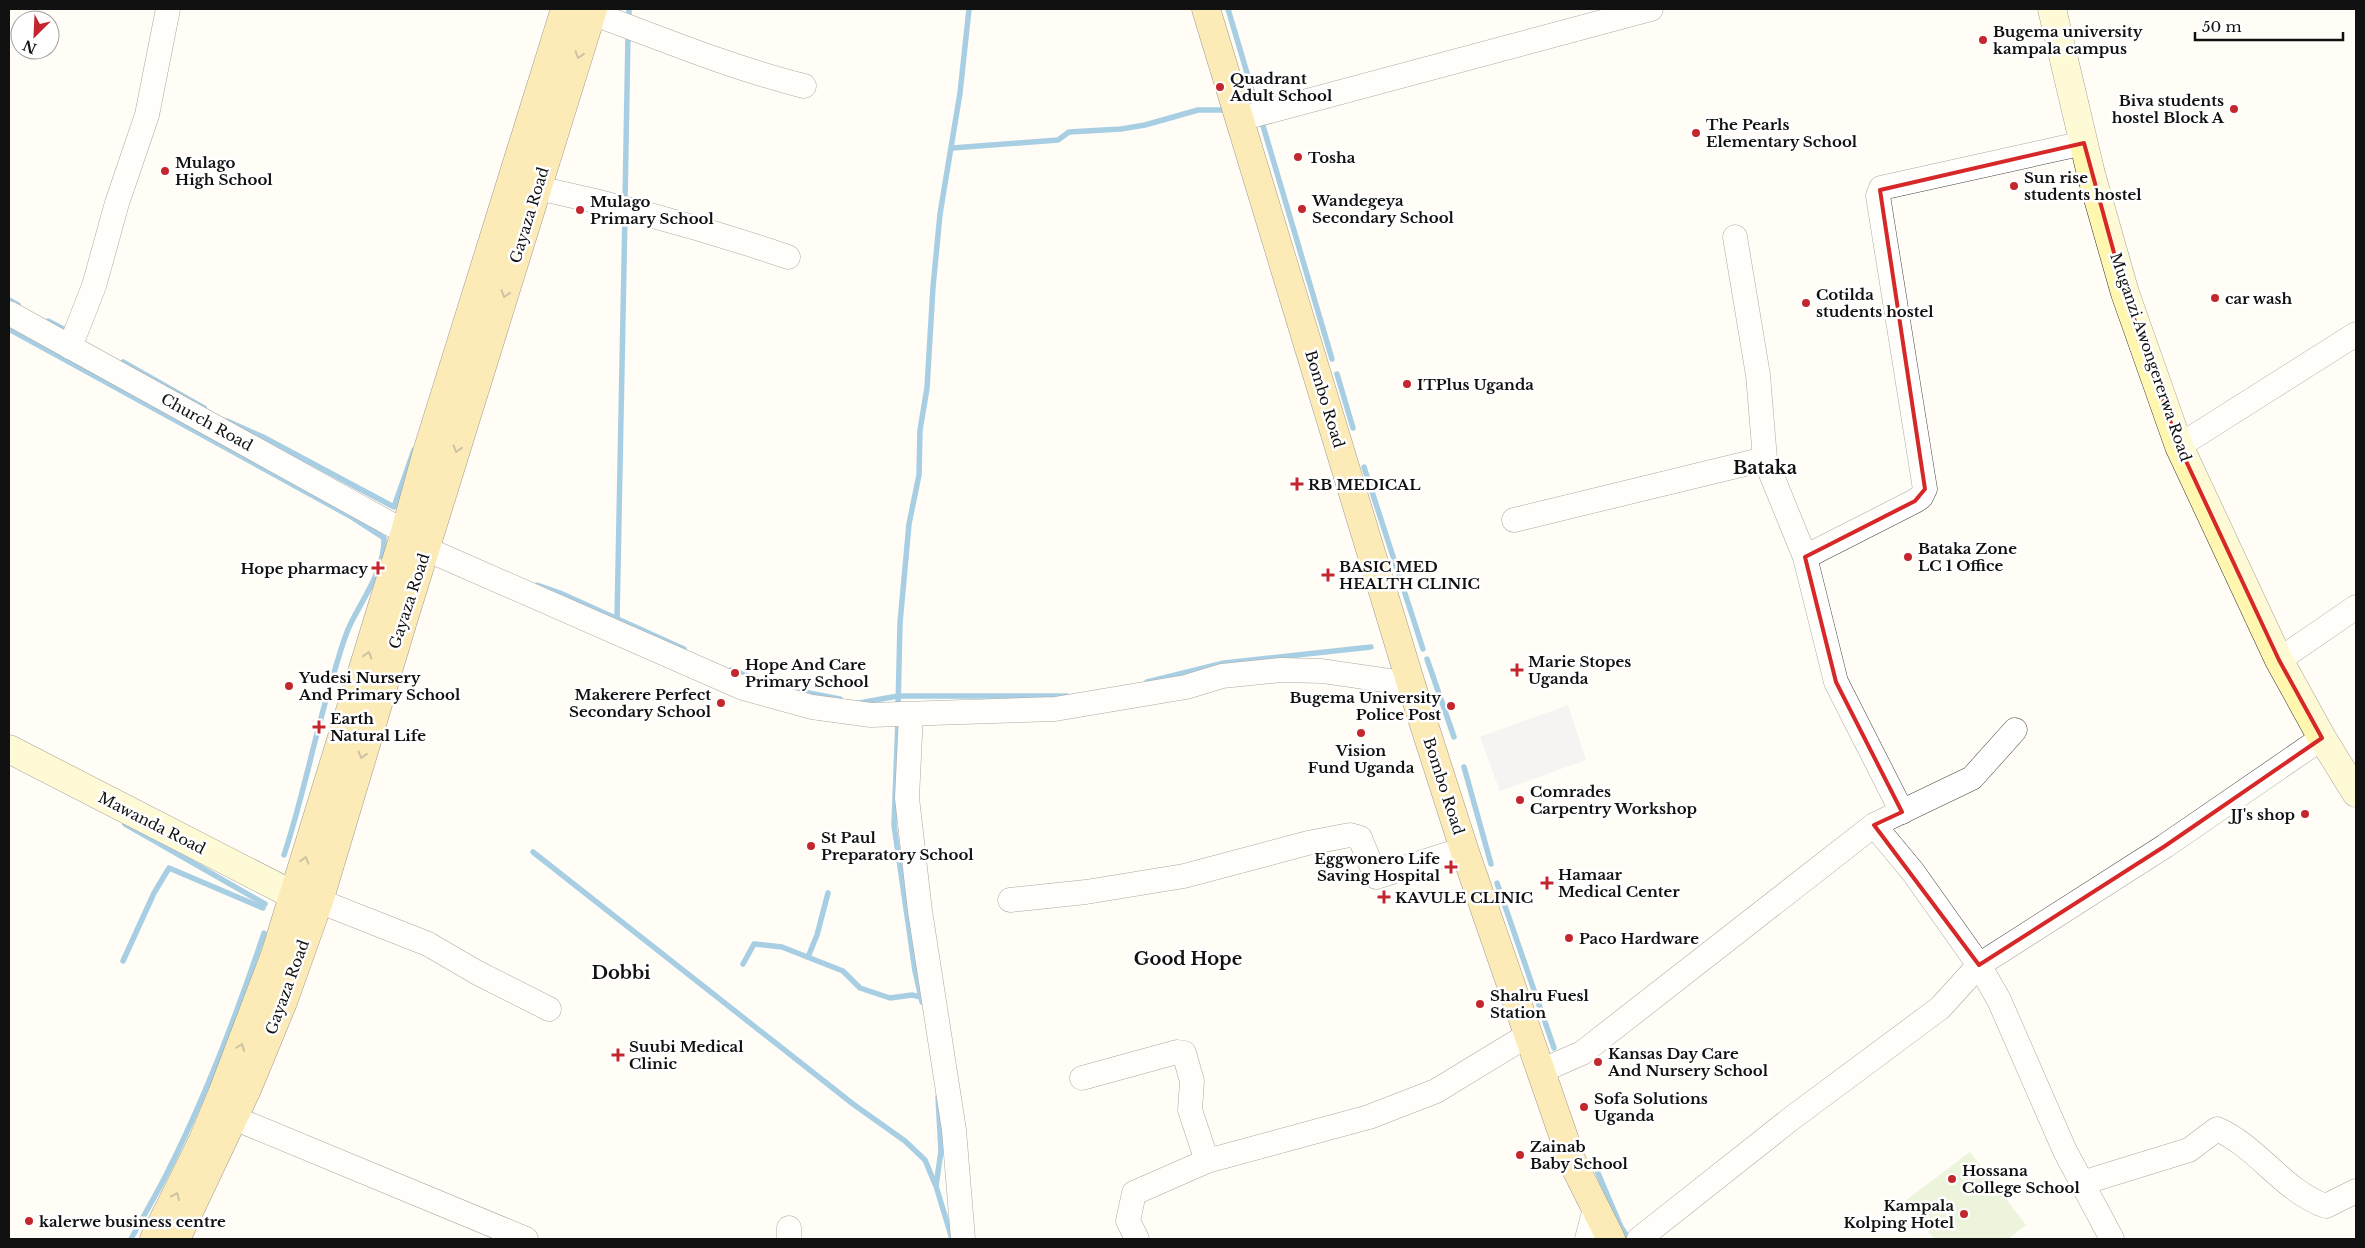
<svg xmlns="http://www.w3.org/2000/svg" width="2365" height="1248" font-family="'Libre Baskerville',serif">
<rect width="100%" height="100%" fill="#fffdf5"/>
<polygon fill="#eee6ef" points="1568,705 1586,760 1500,791 1480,737"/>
<polygon fill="#d5ebbd" points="1970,1152 2026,1225 2008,1239 1934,1239 1905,1201"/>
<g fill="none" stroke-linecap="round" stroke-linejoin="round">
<g stroke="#3f96cf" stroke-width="5.5">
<polyline points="1228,9 1258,110"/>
<polyline points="629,22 629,9"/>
<polyline points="1261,119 1332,359"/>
<polyline points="952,148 1058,140 1069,132 1121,129 1145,125 1198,110 1223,110"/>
<polyline points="625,202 628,34"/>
<polyline points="9,300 18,305"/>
<polyline points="48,321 71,333"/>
<path d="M9,329L350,516L384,538C385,569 363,598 350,625C342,642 338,661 332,679C314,738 303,798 284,855"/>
<polyline points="123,362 204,408"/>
<polyline points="1337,374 1353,428"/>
<polyline points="227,421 263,437 394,507 414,450"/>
<polyline points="1364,467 1423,649"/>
<polyline points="537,585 560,593 684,649"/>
<polyline points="617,619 625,214"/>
<polyline points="1427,659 1454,737"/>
<polyline points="731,670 772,684"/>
<polyline points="1147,682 1224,663 1371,647"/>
<polyline points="788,689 840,699"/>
<polyline points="859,703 898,696 1067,696"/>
<polyline points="898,709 900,623 909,524 919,475 920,430 927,388 933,287 940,214 960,93 969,9"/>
<polyline points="898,719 894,825 915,971 922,1002"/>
<polyline points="1464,767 1491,864"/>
<polyline points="125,824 265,904"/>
<polyline points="533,852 853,1104 905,1141 925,1160 935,1184"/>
<polyline points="1497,883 1554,1048"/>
<polyline points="808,957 817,935 828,893"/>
<polyline points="123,961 154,893 169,868 263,908"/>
<polyline points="743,964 754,944 782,947 843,971 860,988 890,998 912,995 921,997"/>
<polyline points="938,1097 941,1151 936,1186 952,1239"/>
<polyline points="1592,1159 1621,1227 1629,1239"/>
<path d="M131,1239C143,1217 156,1195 167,1173C206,1096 237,1014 264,933"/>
</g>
<g stroke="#444" stroke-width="25">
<g id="street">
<path d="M592,13C662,39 732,68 804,86"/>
<polyline points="1240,119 1651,9"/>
<path d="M538,188C622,206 706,229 788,257"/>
<polyline points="1735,237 1758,375 1765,459 1805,557 1836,682 1902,812"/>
<polyline points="9,313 405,532"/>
<polyline points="70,347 94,286 117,203 147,115 168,9"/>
<polyline points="2179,446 2356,334"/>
<polyline points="1514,520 1765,459"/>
<polyline points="426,549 743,688 812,707 871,715 1055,709 1186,687 1222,676 1281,670 1322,671 1411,684"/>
<polyline points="1805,557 1915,501 1921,497 1925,489 1878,196 1881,188 2084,143"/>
<polyline points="2279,660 2356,607"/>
<polyline points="911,715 907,798 920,911 954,1130 963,1239"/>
<polyline points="1874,825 1913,872 1979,965 1999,1000 2065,1151 2112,1239"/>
<polyline points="1010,900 1086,892 1184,876 1308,843 1350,835 1360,838 1376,877 1464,849"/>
<polyline points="319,901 428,944 476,972 549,1009"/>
<polyline points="1541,1071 1582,1053 1874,825 1972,778 2015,730"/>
<polyline points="1082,1078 1177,1052 1184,1053 1192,1081 1190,1110 1207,1161"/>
<polyline points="234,1118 526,1239"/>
<path d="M2082,1183L2189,1150L2217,1129C2258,1147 2284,1192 2326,1206L2356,1191"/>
<polyline points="789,1228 789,1239"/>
<polyline points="1137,1239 1128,1221 1134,1193 1207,1161 1369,1117 1436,1091 1528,1035"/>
<polyline points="1587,1239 1595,1208"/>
<polyline points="1639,1239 1792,1118 1940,1008 1979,965 2165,846 2322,738"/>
</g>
</g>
<g stroke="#333" stroke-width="29">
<g id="secondary">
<polyline points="2052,9 2091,174 2125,293 2179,446 2279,660 2322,738 2356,793"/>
<polyline points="9,749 295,896"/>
</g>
</g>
<g stroke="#222" stroke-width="29">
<g id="primary">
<polyline points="1206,9 1411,684 1464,849 1572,1161 1611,1239"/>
<polyline points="154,1239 202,1142 222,1094 275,955 405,532 427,452 565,9"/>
<polyline points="176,1239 248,1087 283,1002 319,901 402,624 593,9"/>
</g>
</g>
<use href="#street" stroke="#fff" stroke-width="24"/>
<use href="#secondary" stroke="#fff6b0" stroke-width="28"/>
<use href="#primary" stroke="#f9d66b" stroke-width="28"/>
</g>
<defs><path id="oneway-chevron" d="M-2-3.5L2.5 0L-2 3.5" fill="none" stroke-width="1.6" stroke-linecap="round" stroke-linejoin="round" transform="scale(1.25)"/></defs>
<g stroke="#917d42">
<use href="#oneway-chevron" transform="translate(579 55) rotate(107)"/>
<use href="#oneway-chevron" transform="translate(505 294) rotate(107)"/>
<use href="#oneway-chevron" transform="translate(457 449) rotate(107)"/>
<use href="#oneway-chevron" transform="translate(368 655) rotate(-73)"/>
<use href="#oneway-chevron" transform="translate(362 755) rotate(107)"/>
<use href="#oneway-chevron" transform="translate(305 860) rotate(-73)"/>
<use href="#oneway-chevron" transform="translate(241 1047) rotate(-69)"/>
<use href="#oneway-chevron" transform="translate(176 1196) rotate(-65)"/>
</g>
<path d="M0 0H2365V1248H0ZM2084,143L2125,293L2179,446L2279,660L2322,738L2165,846L1979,965L1874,825L1902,812L1836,682L1805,557L1915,501L1925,489L1880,190Z" fill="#fffdf5" fill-opacity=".55" fill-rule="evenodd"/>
<path fill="none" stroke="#d62828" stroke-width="4" stroke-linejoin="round" d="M2084,143L2125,293L2179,446L2279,660L2322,738L2165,846L1979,965L1874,825L1902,812L1836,682L1805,557L1915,501L1925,489L1880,190Z"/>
<g fill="#c4262e" stroke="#fff" stroke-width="2">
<circle cx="1983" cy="40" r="5"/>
<circle cx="1220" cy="87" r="5"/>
<circle cx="2234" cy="109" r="5"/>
<circle cx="1696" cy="133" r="5"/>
<circle cx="1298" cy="157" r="5"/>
<circle cx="165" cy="171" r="5"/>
<circle cx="2014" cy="186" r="5"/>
<circle cx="1302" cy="209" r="5"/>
<circle cx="580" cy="210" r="5"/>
<circle cx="2215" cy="298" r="5"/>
<circle cx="1806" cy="303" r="5"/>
<circle cx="1407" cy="384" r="5"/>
<path d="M1294.5 476.5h5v5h5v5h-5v5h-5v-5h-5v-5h5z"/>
<circle cx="1908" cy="557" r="5"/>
<path d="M375.5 560.5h5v5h5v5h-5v5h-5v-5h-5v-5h5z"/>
<path d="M1325.5 567.5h5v5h5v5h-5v5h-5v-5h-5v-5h5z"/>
<path d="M1514.5 662.5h5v5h5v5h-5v5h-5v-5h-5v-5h5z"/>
<circle cx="735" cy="673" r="5"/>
<circle cx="289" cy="686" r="5"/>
<circle cx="721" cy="703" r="5"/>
<circle cx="1451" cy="706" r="5"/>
<path d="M316.5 719.5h5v5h5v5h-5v5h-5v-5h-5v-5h5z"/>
<circle cx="1361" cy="733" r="5"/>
<circle cx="1520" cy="800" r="5"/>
<circle cx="2305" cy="814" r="5"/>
<circle cx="811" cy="846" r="5"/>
<path d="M1448.5 859.5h5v5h5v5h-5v5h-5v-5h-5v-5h5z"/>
<path d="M1544.5 875.5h5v5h5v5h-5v5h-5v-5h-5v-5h5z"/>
<path d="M1381.5 889.5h5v5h5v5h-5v5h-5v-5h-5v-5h5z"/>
<circle cx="1569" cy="938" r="5"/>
<circle cx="1480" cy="1004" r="5"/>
<path d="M615.5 1047.5h5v5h5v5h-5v5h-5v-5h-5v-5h5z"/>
<circle cx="1598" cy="1062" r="5"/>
<circle cx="1584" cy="1107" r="5"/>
<circle cx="1520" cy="1155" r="5"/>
<circle cx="1952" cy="1179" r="5"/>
<circle cx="1964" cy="1214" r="5"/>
<circle cx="29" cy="1221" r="5"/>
</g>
<g text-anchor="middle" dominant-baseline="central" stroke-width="5" stroke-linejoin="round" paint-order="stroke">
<g font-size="15" font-weight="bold" fill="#111" stroke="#fff" text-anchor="start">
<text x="1993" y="31">Bugema university<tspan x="1993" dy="17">kampala campus</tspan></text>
<text x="1230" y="78">Quadrant<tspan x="1230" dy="17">Adult School</tspan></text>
<text x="2224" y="100" text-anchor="end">Biva students<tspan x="2224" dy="17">hostel Block A</tspan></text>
<text x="1706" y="124">The Pearls<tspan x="1706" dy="17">Elementary School</tspan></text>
<text x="1308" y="157">Tosha</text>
<text x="175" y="162">Mulago<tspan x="175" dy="17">High School</tspan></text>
<text x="2024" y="177">Sun rise<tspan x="2024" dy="17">students hostel</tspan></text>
<text x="1312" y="200">Wandegeya<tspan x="1312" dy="17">Secondary School</tspan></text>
<text x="590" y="201">Mulago<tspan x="590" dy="17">Primary School</tspan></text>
<text x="1816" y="294">Cotilda<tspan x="1816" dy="17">students hostel</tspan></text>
<text x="2225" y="298">car wash</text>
<text x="1417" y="384">ITPlus Uganda</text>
<text x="1308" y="484">RB MEDICAL</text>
<text x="1918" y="548">Bataka Zone<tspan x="1918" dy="17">LC 1 Office</tspan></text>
<text x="1339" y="566">BASIC MED<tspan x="1339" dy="17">HEALTH CLINIC</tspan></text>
<text x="368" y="568" text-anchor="end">Hope pharmacy</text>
<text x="1528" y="661">Marie Stopes<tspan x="1528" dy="17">Uganda</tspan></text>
<text x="745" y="664">Hope And Care<tspan x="745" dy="17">Primary School</tspan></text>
<text x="299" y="677">Yudesi Nursery<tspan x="299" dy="17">And Primary School</tspan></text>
<text x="711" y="694" text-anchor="end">Makerere Perfect<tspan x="711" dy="17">Secondary School</tspan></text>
<text x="1441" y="697" text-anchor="end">Bugema University<tspan x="1441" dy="17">Police Post</tspan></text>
<text x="330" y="718">Earth<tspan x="330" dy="17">Natural Life</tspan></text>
<text x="1361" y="750" text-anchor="middle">Vision<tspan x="1361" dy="17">Fund Uganda</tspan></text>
<text x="1530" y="791">Comrades<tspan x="1530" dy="17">Carpentry Workshop</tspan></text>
<text x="2295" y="814" text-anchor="end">JJ's shop</text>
<text x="821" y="837">St Paul<tspan x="821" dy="17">Preparatory School</tspan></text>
<text x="1440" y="858" text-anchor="end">Eggwonero Life<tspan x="1440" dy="17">Saving Hospital</tspan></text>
<text x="1558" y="874">Hamaar<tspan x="1558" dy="17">Medical Center</tspan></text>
<text x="1395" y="897">KAVULE CLINIC</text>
<text x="1579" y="938">Paco Hardware</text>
<text x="1490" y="995">Shalru Fuesl<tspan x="1490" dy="17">Station</tspan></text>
<text x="629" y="1046">Suubi Medical<tspan x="629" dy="17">Clinic</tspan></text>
<text x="1608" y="1053">Kansas Day Care<tspan x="1608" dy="17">And Nursery School</tspan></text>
<text x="1594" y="1098">Sofa Solutions<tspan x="1594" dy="17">Uganda</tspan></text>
<text x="1530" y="1146">Zainab<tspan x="1530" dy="17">Baby School</tspan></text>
<text x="1962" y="1170">Hossana<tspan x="1962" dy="17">College School</tspan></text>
<text x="1954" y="1205" text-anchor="end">Kampala<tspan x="1954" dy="17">Kolping Hotel</tspan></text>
<text x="39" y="1221">kalerwe business centre</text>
</g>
<g font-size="15" fill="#111" stroke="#fff">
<text transform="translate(529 215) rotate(-73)">Gayaza Road</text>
<text transform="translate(2151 357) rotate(71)">Muganzi Awongererwa Road</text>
<text transform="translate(1325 399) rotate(73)">Bombo Road</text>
<text transform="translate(207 422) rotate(29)">Church Road</text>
<text transform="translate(409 601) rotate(-72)">Gayaza Road</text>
<text transform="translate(1444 786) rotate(72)">Bombo Road</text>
<text transform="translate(152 823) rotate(27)">Mawanda Road</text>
<text transform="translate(287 987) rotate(-70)">Gayaza Road</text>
</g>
<g font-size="18" font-weight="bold" fill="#111" stroke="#fff">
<text x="1765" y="468">Bataka</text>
<text x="1188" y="959">Good Hope</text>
<text x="621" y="973">Dobbi</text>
</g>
</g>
<rect width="2365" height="1248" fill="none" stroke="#111111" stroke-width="20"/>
<g transform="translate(35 35) rotate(204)"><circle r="24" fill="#ffffff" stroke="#a0a0a0"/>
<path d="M0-4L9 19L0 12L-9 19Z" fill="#c4262e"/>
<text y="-8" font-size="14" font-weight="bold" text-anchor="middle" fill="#111111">N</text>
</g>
<path d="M2195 32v8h148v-8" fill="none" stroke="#111111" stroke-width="2.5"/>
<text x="2202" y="32" font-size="15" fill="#111111" stroke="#ffffff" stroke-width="4" paint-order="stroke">50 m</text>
</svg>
